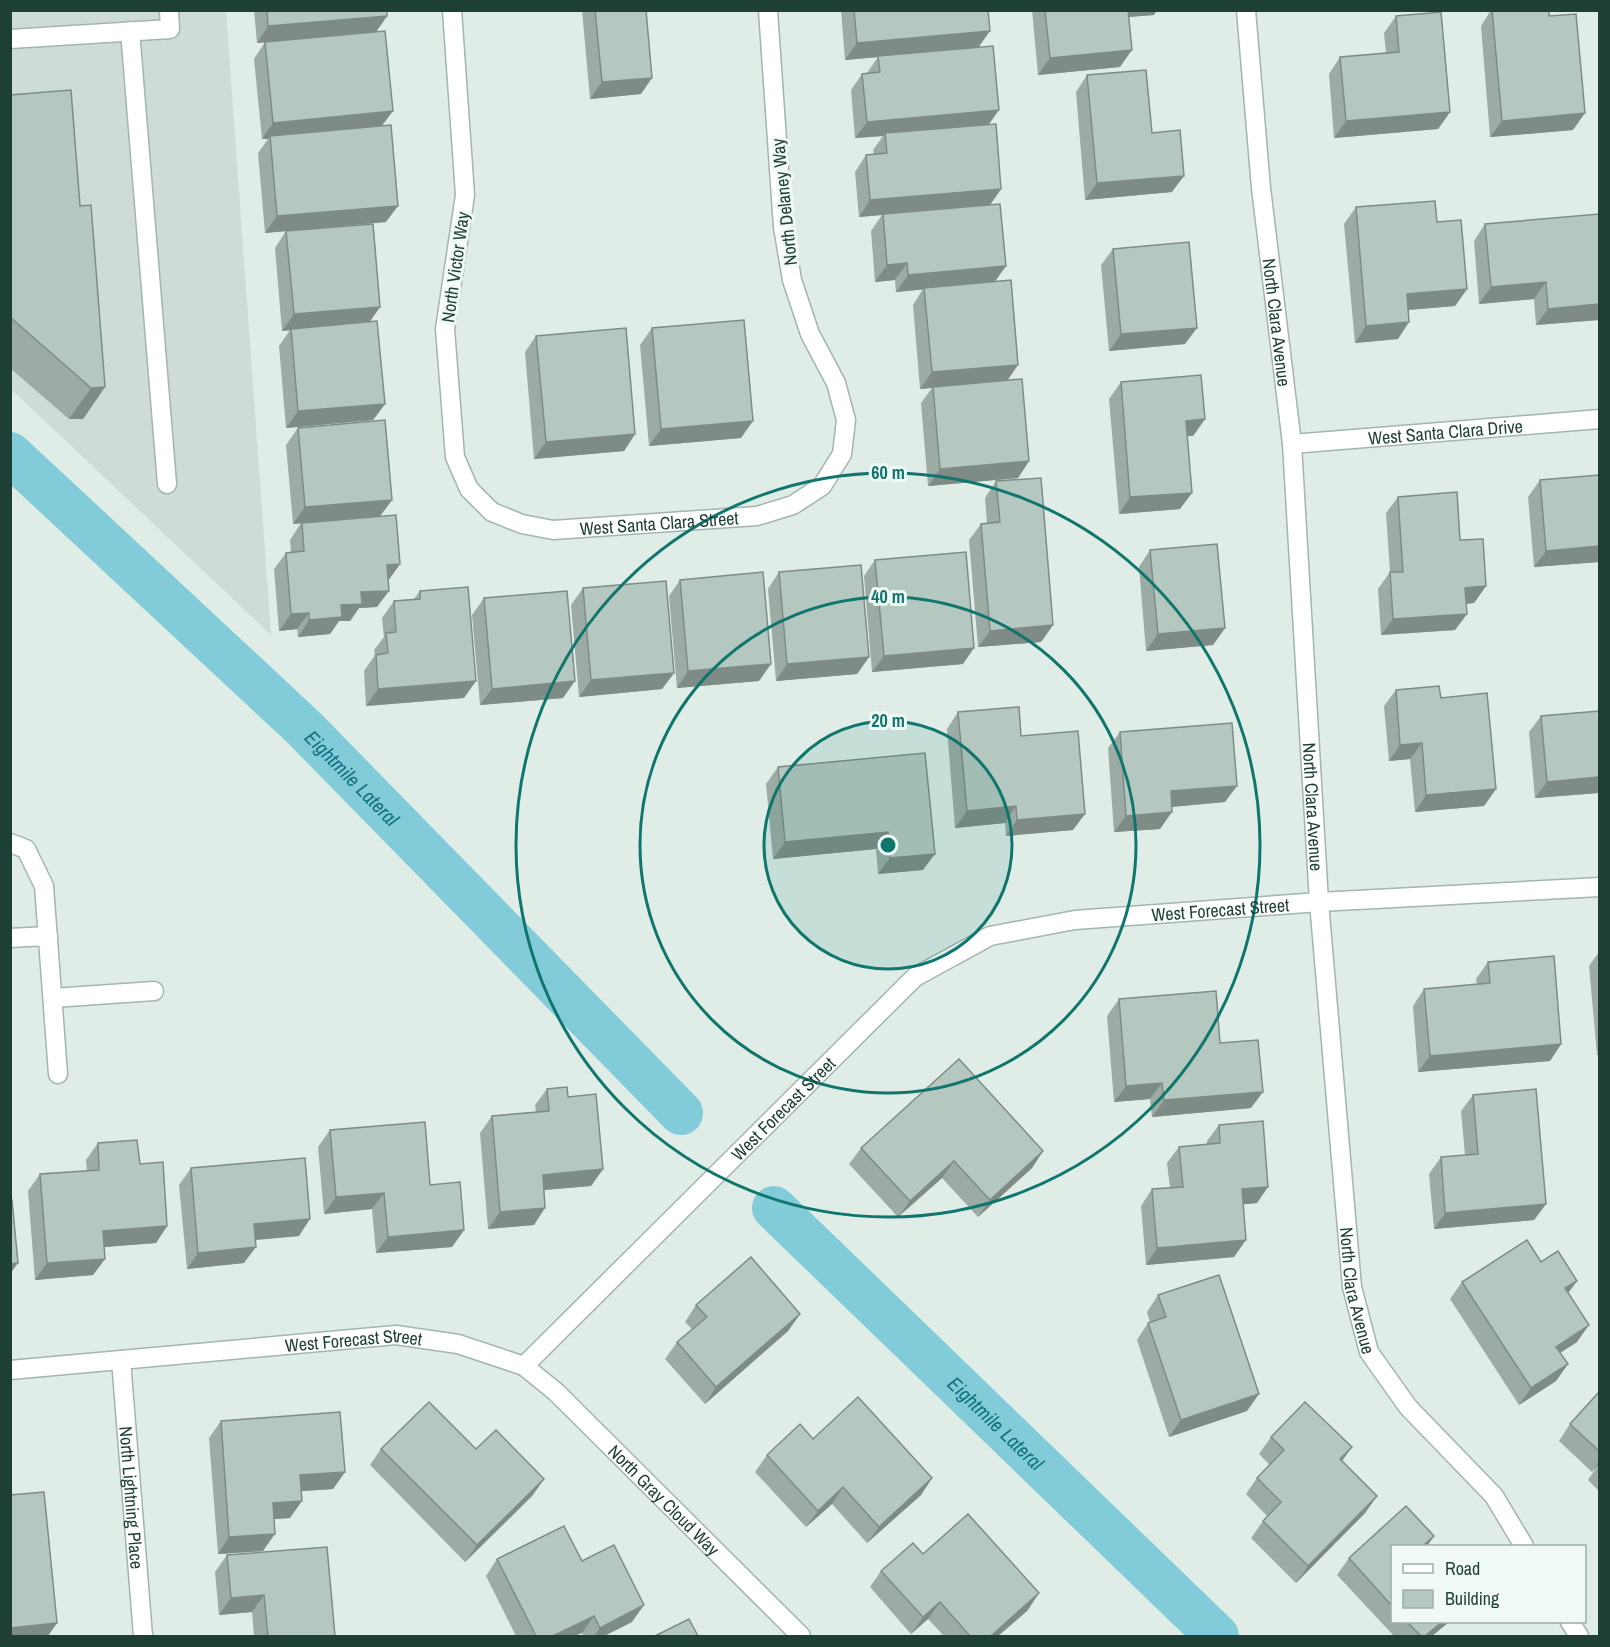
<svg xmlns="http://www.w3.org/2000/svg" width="1610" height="1647" font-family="'Archivo Narrow',sans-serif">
<rect width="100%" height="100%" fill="#e0ede7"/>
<polygon fill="#cedcd5" points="10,11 226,11 271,635 11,389"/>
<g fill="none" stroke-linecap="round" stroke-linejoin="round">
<g stroke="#81ccd8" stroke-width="44">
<path id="s1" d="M10,454L304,728L681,1113"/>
<path id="s2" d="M774,1208L1217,1636"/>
</g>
<g stroke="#a2b5ae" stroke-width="21">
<g id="lane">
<polyline points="130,31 167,484"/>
<polyline points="10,39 170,29 169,10"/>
<polyline points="10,843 26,849 44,886 58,1074"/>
<polyline points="10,938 48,936"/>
<polyline points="53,998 154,991"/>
</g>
</g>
<g stroke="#a2b5ae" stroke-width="21">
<g id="street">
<path id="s3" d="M452,10L465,195L445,329L455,457L469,489L492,512L522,524L553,530L757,516L793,505L822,486L842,454L846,420L836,383L810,334L792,280L783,227L768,10"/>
<path id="s4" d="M1246,10L1261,188L1292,444L1319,902L1352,1287L1369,1352L1408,1407L1494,1496L1524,1546"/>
<path id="s5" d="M1292,444L1600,419"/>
<path id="s6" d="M121,1360L143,1636"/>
<path id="s7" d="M524,1366L556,1392L801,1636"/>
<path id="s8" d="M10,1370L396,1335L458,1344L524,1366L915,977L990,936L1075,920L1319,902L1600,887"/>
<polyline points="1570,1622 1579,1636"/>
</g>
</g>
<use href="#lane" stroke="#fff" stroke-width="18"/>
<use href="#street" stroke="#fff" stroke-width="18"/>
</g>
<g fill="#9caca4">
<polygon points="254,10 387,10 387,16 376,32 386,222 265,233 258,153 268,139 262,139 254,59 265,42 305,39 257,43"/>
<polygon points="582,10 646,10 641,94 590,99"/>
<polygon points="841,10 988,10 979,48 989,124 1001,189 990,205 995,282 1008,380 1029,461 1018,478 928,486 921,403 932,388 920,389 913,305 923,289 896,292 895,280 875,282 871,231 882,215 859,217 855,172 866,155 874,154 873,150 883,136 855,138 851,90 862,74 867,73 878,57 845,60"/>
<polygon points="1032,10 1157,10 1154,15 1129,17 1120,67 1038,75"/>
<polygon points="1491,10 1549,10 1573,130 1490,137 1481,26"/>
<polygon points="1396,16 1450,112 1438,129 1334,138 1329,74 1340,57 1386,53 1384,33"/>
<polygon points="1087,75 1152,133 1172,192 1085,200 1076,92"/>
<polygon points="10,95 80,206 105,387 83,419 69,419 10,368"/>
<polygon points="1356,207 1437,222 1467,289 1455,306 1408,310 1398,339 1355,343 1344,224"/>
<polygon points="1485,224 1599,320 1536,325 1534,299 1479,304 1474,241"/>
<polygon points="286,231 380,307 369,322 385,404 373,420 286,428 279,346 290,330 282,331 275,248"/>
<polygon points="1113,249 1185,344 1109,351 1101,265"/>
<polygon points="652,328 741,438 649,446 640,345"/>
<polygon points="536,336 635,434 624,451 534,459 525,352"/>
<polygon points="1121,382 1205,419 1193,436 1187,436 1180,509 1119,514 1109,399"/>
<polygon points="298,428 392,500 380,516 400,564 388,580 377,607 359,608 350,621 339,621 330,634 298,637 297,629 279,631 274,569 286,553 291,552 290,540 301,523 293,524 286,445"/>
<polygon points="1599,475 1599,562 1534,567 1528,497 1540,480"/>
<polygon points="996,481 1053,625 1041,642 978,647 969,540 981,524 987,523 985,498"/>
<polygon points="1398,497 1460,540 1486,586 1474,603 1466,604 1467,614 1455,630 1381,635 1378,589 1390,572 1386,513"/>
<polygon points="1150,550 1225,628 1213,645 1146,651 1139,567"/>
<polygon points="875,560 963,664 872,672 864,576"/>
<polygon points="779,572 869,657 857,674 776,681 768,589"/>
<polygon points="680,580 759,681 677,688 669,596"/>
<polygon points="583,588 674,673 662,689 579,697 571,605"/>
<polygon points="420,591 464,698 366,706 364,671 375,655 374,650 384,637 382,618 394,601 414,599"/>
<polygon points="484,598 563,698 480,705 472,615"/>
<polygon points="1396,690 1441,698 1496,789 1484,806 1415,812 1410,759 1389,761 1384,706"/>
<polygon points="1599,711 1599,793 1535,798 1529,732 1541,716"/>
<polygon points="958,712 1021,736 1073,830 1006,836 1005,823 955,828 947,729"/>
<polygon points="1120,732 1225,802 1172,807 1160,829 1114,832 1108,748"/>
<polygon points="925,753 923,870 878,874 876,849 773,859 766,784 778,767"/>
<polygon points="1599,952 1599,1055 1597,1055 1589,966"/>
<polygon points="1488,962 1561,1044 1550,1061 1418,1072 1413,1006 1424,989 1477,985 1476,979"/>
<polygon points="1119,999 1220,1043 1251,1108 1152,1117 1150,1099 1114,1102 1107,1016"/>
<polygon points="547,1089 568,1097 603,1169 591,1186 544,1190 534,1225 488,1229 480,1133 492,1116 536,1112 535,1105"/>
<polygon points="1473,1095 1546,1204 1534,1220 1434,1229 1429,1174 1441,1157 1465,1155 1461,1111"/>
<polygon points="1219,1125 1257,1203 1243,1204 1234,1257 1146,1265 1141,1206 1152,1189 1170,1188 1167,1163 1179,1147 1207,1144 1207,1141"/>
<polygon points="330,1130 430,1185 464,1230 452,1247 376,1253 372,1209 324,1214 318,1147"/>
<polygon points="98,1143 140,1164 167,1226 156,1243 104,1247 105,1259 93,1275 35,1280 28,1191 40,1174 87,1171 86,1160"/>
<polygon points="861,1148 1043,1151 1032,1168 978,1217 942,1178 898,1217 849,1164"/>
<polygon points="191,1168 299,1236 256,1240 244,1263 187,1269 179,1185"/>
<polygon points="1541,1262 1577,1281 1568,1293 1577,1342 1560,1353 1568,1364 1556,1381 1519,1405 1450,1299 1462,1282"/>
<polygon points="1158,1295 1247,1411 1169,1437 1137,1340 1148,1323 1150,1322 1147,1312"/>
<polygon points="696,1305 800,1314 788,1331 705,1404 665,1359 677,1342 692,1329 685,1322"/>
<polygon points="1599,1392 1599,1491 1588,1480 1598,1465 1592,1472 1559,1441 1570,1424"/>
<polygon points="221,1421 345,1472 333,1489 301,1491 290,1518 274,1519 263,1551 218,1554 209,1438"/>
<polygon points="1271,1437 1342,1462 1377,1496 1365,1513 1296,1583 1251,1538 1263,1521 1267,1516 1246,1494 1257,1478 1270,1465 1259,1454"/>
<polygon points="813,1439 932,1478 921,1495 867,1543 832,1504 806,1527 755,1472 767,1455"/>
<polygon points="381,1449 476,1449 544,1479 532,1496 465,1562 370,1465"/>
<polygon points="1406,1506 1434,1536 1427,1546 1392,1546 1392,1622 1449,1622 1432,1636 1394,1636 1337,1575 1349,1558"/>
<polygon points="923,1554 1028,1610 998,1636 944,1636 928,1619 911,1634 870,1587 881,1571"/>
<polygon points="227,1555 335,1636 254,1636 252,1612 219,1615 215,1572"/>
<polygon points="497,1559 582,1561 632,1622 604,1636 584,1636 582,1633 574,1636 516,1636 486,1576"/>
</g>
<g fill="#7f8c86">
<polygon points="1121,10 1157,10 1154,15 1115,18"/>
<polygon points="387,16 376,32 257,43 268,26"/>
<polygon points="990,31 978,48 845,60 857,43"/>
<polygon points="1132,50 1120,67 1038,75 1050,58"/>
<polygon points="652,78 641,94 590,99 602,82"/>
<polygon points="999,110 987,127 885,133 883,136 855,138 867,122"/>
<polygon points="393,111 381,127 270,136 268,139 262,139 273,123"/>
<polygon points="1450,112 1438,129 1334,138 1346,121"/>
<polygon points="1585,113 1573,130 1490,137 1502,121"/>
<polygon points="1184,176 1172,192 1085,200 1097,183"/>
<polygon points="1001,189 990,205 859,217 870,200"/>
<polygon points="398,206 386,222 265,233 277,216"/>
<polygon points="907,263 895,280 875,282 887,265"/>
<polygon points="1006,266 994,283 896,292 908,275"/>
<polygon points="1546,282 1534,299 1479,304 1491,287"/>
<polygon points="1467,289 1455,306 1395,311 1407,294"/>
<polygon points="1599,304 1599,320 1536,325 1548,309"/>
<polygon points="380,307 369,323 282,331 294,314"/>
<polygon points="1409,322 1398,339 1355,343 1366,326"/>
<polygon points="1197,328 1185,344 1109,351 1121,334"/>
<polygon points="1018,365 1007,381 920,389 932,372"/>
<polygon points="105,387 83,419 69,419 91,388"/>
<polygon points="385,404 373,420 286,428 298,411"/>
<polygon points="1205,419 1193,436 1174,437 1186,421"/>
<polygon points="753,421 741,438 649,446 661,429"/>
<polygon points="635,434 624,451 534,459 546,442"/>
<polygon points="1029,461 1018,478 928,486 940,469"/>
<polygon points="1192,493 1180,509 1119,514 1130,497"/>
<polygon points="392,500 380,516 293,524 305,507"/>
<polygon points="1599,546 1599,562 1534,567 1546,551"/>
<polygon points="400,564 388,581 387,565"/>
<polygon points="1486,586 1474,603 1453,605 1465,588"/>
<polygon points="389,591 377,607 359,608 350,621 339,621 330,634 298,637 309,620 341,605 361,592"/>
<polygon points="309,613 297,629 279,631 291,614"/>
<polygon points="1467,614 1455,630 1381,635 1393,619"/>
<polygon points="1053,625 1041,642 978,647 990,631"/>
<polygon points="1225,628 1213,645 1146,651 1158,634"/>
<polygon points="974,648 963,664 872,672 884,656"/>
<polygon points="869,657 857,674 776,681 787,664"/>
<polygon points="771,664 759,681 677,688 688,671"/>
<polygon points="674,673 662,689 579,697 591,680"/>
<polygon points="476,681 464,698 366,706 378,689"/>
<polygon points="575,681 563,698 480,705 492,689"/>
<polygon points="1422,743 1410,759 1389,761 1400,745"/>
<polygon points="1599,777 1599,793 1535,798 1547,782"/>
<polygon points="1237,786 1225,802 1159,808 1171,791"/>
<polygon points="1496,789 1484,806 1415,812 1426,795"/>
<polygon points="1016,806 1005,823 955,828 967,811"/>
<polygon points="1172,812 1160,829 1114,832 1126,816"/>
<polygon points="1085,814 1073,830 1006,836 1017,820"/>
<polygon points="888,832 876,849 773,859 785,842"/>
<polygon points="935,854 923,870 878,874 890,858"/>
<polygon points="1561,1044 1550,1061 1418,1072 1430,1056"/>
<polygon points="1162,1083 1150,1099 1114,1102 1126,1086"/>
<polygon points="1263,1092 1251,1108 1152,1117 1164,1100"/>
<polygon points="1043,1151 1032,1168 978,1217 990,1200"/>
<polygon points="954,1161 942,1178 898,1217 910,1201"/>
<polygon points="603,1169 591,1186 531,1191 543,1175"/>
<polygon points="1268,1187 1257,1203 1230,1206 1242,1189"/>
<polygon points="384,1193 372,1209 324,1214 336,1197"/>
<polygon points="1546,1204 1534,1220 1434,1229 1445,1213"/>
<polygon points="545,1208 534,1225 488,1229 500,1212"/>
<polygon points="310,1219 299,1236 242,1241 254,1224"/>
<polygon points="167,1226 156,1243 91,1248 103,1231"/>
<polygon points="464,1230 452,1247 376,1253 388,1237"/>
<polygon points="1246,1240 1234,1257 1146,1265 1157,1248"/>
<polygon points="256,1247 244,1263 187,1269 198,1253"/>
<polygon points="105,1259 93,1275 35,1280 47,1263"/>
<polygon points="18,1263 10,1274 10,1264"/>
<polygon points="1577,1281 1565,1297 1565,1288"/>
<polygon points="800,1314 788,1331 705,1404 716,1387"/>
<polygon points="1589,1325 1577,1342 1544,1363 1556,1347"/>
<polygon points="1568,1364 1556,1381 1519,1405 1531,1388"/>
<polygon points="1259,1394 1247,1411 1169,1437 1181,1420"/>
<polygon points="1352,1447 1340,1464 1340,1459"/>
<polygon points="1599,1461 1599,1464 1592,1472"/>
<polygon points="345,1472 333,1489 289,1492 300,1475"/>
<polygon points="932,1478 921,1495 867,1543 879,1527"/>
<polygon points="544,1479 532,1496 465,1562 477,1545"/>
<polygon points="843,1487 832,1504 806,1527 818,1511"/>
<polygon points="1377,1496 1365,1513 1296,1583 1308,1566"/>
<polygon points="302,1501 290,1518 261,1520 273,1503"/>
<polygon points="275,1534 263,1551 218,1554 229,1537"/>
<polygon points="1434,1536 1427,1546 1423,1546"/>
<polygon points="1039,1593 1028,1610 998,1636 991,1636"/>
<polygon points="264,1595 252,1612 219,1615 231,1598"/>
<polygon points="940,1602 928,1619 911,1634 923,1617"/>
<polygon points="644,1605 632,1622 604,1636 594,1636 600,1628"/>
<polygon points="594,1616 582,1633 574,1636 553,1636"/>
<polygon points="1442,1622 1449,1622 1432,1636 1425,1636"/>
<polygon points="57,1623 48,1636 10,1636 10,1628"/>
</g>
<g fill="#b5c8bf" stroke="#7f8c86" stroke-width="1.5">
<polygon points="267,10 387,10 387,16 268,26"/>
<polygon points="595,10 646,10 652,78 602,82"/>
<polygon points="854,10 988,10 990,31 857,43"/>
<polygon points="1045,10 1128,10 1132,50 1050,58"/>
<polygon points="1492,10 1549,10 1549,16 1576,14 1585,113 1502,121"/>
<polygon points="1441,12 1450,112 1346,121 1340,57 1399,52 1396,16"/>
<polygon points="385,31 393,111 273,123 265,42"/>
<polygon points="993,46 999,110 867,122 862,74 880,72 878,56"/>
<polygon points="1146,70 1152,133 1180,130 1184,176 1097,183 1087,75"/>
<polygon points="71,90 80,206 91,205 105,387 91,388 10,317 10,95"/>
<polygon points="996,124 1001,189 870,200 866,155 887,153 885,133"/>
<polygon points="391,125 398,206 277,216 270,136"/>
<polygon points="1435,201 1437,222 1461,220 1467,289 1407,294 1409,322 1366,326 1356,207"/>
<polygon points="1000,204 1006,266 908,275 907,263 887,265 883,214"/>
<polygon points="1599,214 1599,304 1548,309 1546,282 1491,287 1485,224"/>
<polygon points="373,224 380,307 294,314 286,231"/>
<polygon points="1189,242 1197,328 1121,334 1113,249"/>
<polygon points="1011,280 1018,365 932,372 924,288"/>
<polygon points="744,320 753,421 661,429 652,328"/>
<polygon points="377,321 385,404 298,411 291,329"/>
<polygon points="626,328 635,434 546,442 536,336"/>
<polygon points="1201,375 1205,419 1186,421 1192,493 1130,497 1121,382"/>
<polygon points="1022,379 1029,461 940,469 933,387"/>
<polygon points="385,420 392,500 305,507 298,428"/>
<polygon points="1599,475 1599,546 1546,551 1540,480"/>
<polygon points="1041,478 1053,625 990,631 981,524 1000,522 996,481"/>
<polygon points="1457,492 1460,540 1483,539 1486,586 1465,588 1467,614 1393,619 1390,572 1403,572 1398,497"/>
<polygon points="396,515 400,564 387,565 389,591 361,592 362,604 341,605 342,617 309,620 309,613 291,614 286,553 304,551 302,523"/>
<polygon points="1217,544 1225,628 1158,634 1150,550"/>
<polygon points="966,552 974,648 884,656 875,560"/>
<polygon points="861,565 869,657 787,664 779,572"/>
<polygon points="763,572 771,664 688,671 680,580"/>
<polygon points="666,581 674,673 591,680 583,588"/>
<polygon points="468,587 476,681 378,689 376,655 388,653 386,633 396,632 394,601 420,599 420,591"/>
<polygon points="567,591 575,681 492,689 484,598"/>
<polygon points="1439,686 1441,698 1487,693 1496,789 1426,795 1422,743 1400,745 1396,690"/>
<polygon points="1019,707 1021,736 1078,731 1085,814 1017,820 1016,806 967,811 958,712"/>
<polygon points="1599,711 1599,777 1547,782 1541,716"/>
<polygon points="1232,723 1237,786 1171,791 1172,812 1126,816 1120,732"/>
<polygon points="925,753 935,854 890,858 888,832 785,842 778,767"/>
<polygon points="1554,956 1561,1044 1430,1056 1424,989 1490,983 1488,962"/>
<polygon points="1216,991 1220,1043 1258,1040 1263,1092 1164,1100 1162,1083 1126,1086 1119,999"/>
<polygon points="959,1059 1043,1151 990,1200 954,1161 910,1201 861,1148"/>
<polygon points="567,1087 568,1097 596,1094 603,1169 543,1175 545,1208 500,1212 492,1116 549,1111 547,1089"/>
<polygon points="1536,1089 1546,1204 1445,1213 1441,1157 1478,1154 1473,1095"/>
<polygon points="1263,1121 1268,1187 1242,1189 1246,1240 1157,1248 1152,1189 1183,1187 1179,1147 1220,1143 1219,1125"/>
<polygon points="425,1122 430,1185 460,1182 464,1230 388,1237 384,1193 336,1197 330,1130"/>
<polygon points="137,1140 140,1164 163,1162 167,1226 103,1231 105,1259 47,1263 40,1174 99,1170 98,1143"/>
<polygon points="305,1158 310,1219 254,1224 256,1247 198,1253 191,1168"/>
<polygon points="10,1200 12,1200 18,1263 10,1264"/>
<polygon points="1527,1240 1541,1262 1558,1251 1577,1281 1565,1288 1589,1325 1556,1347 1568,1364 1531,1388 1462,1282"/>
<polygon points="751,1257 800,1314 716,1387 677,1342 707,1317 696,1305"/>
<polygon points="1219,1275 1259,1394 1181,1420 1148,1323 1166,1317 1158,1295"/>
<polygon points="1599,1392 1599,1451 1570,1424"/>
<polygon points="858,1397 932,1478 879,1527 843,1487 818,1511 767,1455 800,1424 813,1439"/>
<polygon points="429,1402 476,1449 496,1430 544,1479 477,1545 381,1449"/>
<polygon points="1305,1402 1352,1447 1340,1459 1377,1496 1308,1566 1263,1521 1281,1502 1257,1478 1284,1450 1271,1437"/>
<polygon points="340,1412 345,1472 300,1475 302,1501 273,1503 275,1534 229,1537 221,1421"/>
<polygon points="44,1492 57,1623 10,1628 10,1495"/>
<polygon points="1406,1506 1434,1536 1424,1545 1425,1546 1392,1546 1392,1606 1349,1558"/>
<polygon points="968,1514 1039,1593 991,1636 970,1636 940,1602 923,1617 881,1571 913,1543 923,1554"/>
<polygon points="564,1526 582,1561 614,1545 644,1605 600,1628 594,1616 553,1636 536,1636 497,1559"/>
<polygon points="327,1547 335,1636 268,1636 264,1595 231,1598 227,1555"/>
<polygon points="689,1619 698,1636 655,1636"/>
<polygon points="1407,1622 1442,1622 1425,1636 1421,1636"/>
</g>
<circle cx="888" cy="845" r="124" fill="#0f766e" fill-opacity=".12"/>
<g fill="none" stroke="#0f766e" stroke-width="3">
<circle cx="888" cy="845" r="124"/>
<circle cx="888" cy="845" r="248"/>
<circle cx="888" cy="845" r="372"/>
</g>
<g text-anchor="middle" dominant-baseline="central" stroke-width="6" stroke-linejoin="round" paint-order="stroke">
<g font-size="18" fill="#1e3f36" stroke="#f0f9f4">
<text transform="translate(784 202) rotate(-96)">North Delaney Way</text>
<text transform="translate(455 267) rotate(-82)">North Victor Way</text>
<text stroke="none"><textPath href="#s4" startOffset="314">North Clara Avenue</textPath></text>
<text stroke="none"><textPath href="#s5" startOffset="154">West Santa Clara Drive</textPath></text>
<text stroke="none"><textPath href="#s3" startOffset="687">West Santa Clara Street</textPath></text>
<text stroke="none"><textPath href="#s4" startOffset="800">North Clara Avenue</textPath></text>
<text stroke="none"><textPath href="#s8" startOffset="1389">West Forecast Street</textPath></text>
<text stroke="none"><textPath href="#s8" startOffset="885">West Forecast Street</textPath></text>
<text stroke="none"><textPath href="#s4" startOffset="1286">North Clara Avenue</textPath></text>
<text stroke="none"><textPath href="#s8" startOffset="345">West Forecast Street</textPath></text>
<text stroke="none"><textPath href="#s6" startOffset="138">North Lightning Place</textPath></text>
<text stroke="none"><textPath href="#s7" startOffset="194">North Gray Cloud Way</textPath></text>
</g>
<g font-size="20" font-style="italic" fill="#127081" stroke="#f0f9f4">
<text stroke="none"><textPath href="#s1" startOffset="471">Eightmile Lateral</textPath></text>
<text stroke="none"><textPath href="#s2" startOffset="309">Eightmile Lateral</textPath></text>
</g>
</g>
<circle cx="888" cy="845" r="9" fill="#0f766e" stroke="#f0f9f4" stroke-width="3"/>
<g font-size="18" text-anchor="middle" font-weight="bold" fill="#0f766e" stroke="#f0f9f4" stroke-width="6" stroke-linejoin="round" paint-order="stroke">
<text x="888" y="479">60 m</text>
<text x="888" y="603">40 m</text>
<text x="888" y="727">20 m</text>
</g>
<rect width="1610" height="1647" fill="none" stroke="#1e3f36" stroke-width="24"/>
<rect x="1391" y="1545" width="195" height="78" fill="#f0f9f4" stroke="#9cafa8" stroke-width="1.5"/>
<rect x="1403" y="1564" width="30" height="9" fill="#ffffff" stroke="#9cafa8" stroke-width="1.5"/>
<text x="1445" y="1575" font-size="18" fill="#1e3f36">Road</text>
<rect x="1403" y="1590" width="30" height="18" fill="#b5c8bf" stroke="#9cafa8" stroke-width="1.5"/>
<text x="1445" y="1605" font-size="18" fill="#1e3f36">Building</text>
</svg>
